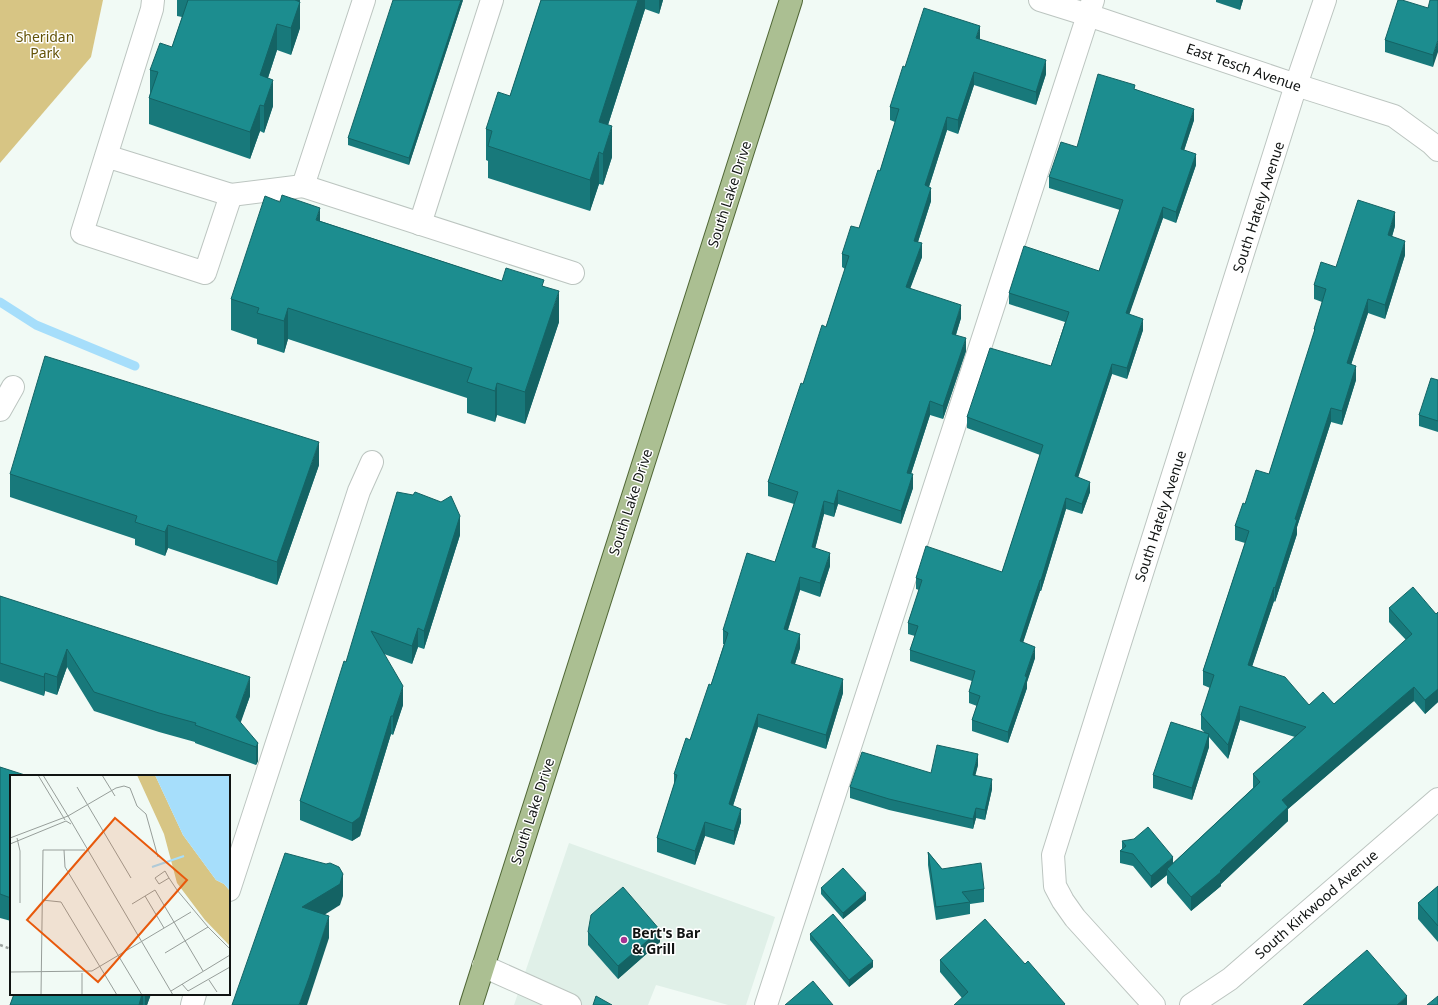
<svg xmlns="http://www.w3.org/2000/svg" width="1438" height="1005" font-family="'Noto Sans',sans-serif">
<rect width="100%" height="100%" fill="#f1faf5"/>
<polygon fill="#e0f0e8" points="569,843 775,917 746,1005 728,1005 656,985 648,1005 514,1005"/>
<polygon fill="#d7c584" points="0,0 103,0 91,57 0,163"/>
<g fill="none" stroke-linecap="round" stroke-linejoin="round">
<polyline stroke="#a6defb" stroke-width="9" points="0,302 36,325 135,366"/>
<g stroke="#bcc5c0" stroke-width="24">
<g id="minor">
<polyline points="364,0 303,186 573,273"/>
<polyline points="1040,0 1088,15 1296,85 1394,116 1431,143 1438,150"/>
<polyline points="106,156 231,195 205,273 82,233 152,9 153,0"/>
<polyline points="231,195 303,186"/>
<polyline points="420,224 492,0"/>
<polyline points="0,410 13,387"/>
<polyline points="229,890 359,491 372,462"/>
<polyline points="483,966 570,1005"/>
<polyline points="192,1005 195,994"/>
<polyline points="766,1005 1093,0"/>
<polyline points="1154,1005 1075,918 1063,901 1055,886 1053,855 1296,85 1325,0"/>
<polyline points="1191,1005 1230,979 1438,799"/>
</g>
</g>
<g stroke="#506736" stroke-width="24">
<polyline id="major" points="471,1005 791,0"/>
</g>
<polyline stroke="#9ba29e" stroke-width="2.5" stroke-dasharray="3 3" stroke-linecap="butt" points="0,945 11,949"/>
<use href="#minor" stroke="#fff" stroke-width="22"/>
<use href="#major" stroke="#abbf92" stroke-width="22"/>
</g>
<g fill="#18797b">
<polygon points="177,0 300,0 300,28 291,55 277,50 268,78 273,106 264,133 260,131 250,159 149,124 149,98 150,93 150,70 172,47 182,17 177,16"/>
<polygon points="463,0 409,165 348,145 348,138"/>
<polygon points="541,0 663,0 659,14 645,9 608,125 612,157 603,185 599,184 590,211 488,178 488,161 486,160 486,129 510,96"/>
<polygon points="1216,0 1243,0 1240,10 1216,2"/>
<polygon points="1438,0 1433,67 1385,52 1385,40"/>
<polygon points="980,40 1046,74 1036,105 974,85 958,134 947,130 929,187 931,201 918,242 922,257 910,288 961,318 956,335 966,351 943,419 930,415 911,474 913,488 901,524 838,504 834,517 824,514 815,548 830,566 820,597 800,590 788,630 800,648 795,664 843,693 826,749 758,727 733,806 741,822 734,845 705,836 695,865 657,852 657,838 674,785 674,774 690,740 711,685 724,644 723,644 723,630 775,562 794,504 768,496 768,482 803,384 826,327 845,269 842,267 842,254 859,228 880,171 895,122 890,120 890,107 905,67"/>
<polygon points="1135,89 1194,120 1184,150 1196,165 1176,223 1163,218 1129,314 1143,330 1127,379 1112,374 1078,477 1090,492 1082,514 1066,509 1041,591 1040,591 1023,642 1035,658 1027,682 1027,688 1008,743 972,731 972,720 977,706 969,703 969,692 972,681 910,661 910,650 915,636 908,634 908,623 919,590 916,589 916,578 1002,572 1040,455 967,428 967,417 1051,366 1065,322 1009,304 1009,293 1099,271 1120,210 1049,188 1049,177 1077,147"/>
<polygon points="320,221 502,281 544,286 559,322 525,424 497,415 495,422 467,413 467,398 288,339 284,353 257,344 257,339 231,330 231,299"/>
<polygon points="1395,226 1392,237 1405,255 1385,319 1368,313 1351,365 1356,380 1342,425 1331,422 1297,527 1297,534 1275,602 1274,601 1252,666 1309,705 1334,704 1406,640 1389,622 1389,608 1436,614 1438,612 1438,702 1425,714 1414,701 1408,705 1288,809 1288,821 1221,884 1221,886 1191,911 1167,883 1167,875 1151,888 1133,866 1120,863 1120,851 1122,849 1122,841 1173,863 1253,788 1253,774 1295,737 1240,720 1228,759 1209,737 1209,747 1192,800 1153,788 1153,775 1205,733 1201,729 1201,715 1210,688 1203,685 1203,671 1245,543 1235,540 1235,526 1245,504 1269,474 1314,334 1314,329 1322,302 1314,299 1314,285 1336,267"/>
<polygon points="1438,380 1438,432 1419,426 1419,415"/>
<polygon points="319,465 277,585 168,548 165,556 135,545 135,539 10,497 10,474"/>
<polygon points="460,516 460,535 424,649 418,647 412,664 384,654 403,705 393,735 391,734 360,836 352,841 300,820 300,801 346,662"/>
<polygon points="0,596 250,696 240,723 258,743 258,761 256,765 195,743 195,742 159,732 94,711 67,667 57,695 45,691 44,696 0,681"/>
<polygon points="978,765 975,775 992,789 985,820 976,818 973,829 889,810 850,798 850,787"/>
<polygon points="0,767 11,776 11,921 0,918"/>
<polygon points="928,852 942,869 984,889 984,902 970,904 970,914 936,920 928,865"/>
<polygon points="1438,886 1438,942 1418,919 1418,903"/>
<polygon points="821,888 866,900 843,919 821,894"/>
<polygon points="588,932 660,942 618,979 588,945"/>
<polygon points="810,934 873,967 849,987 810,940"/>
<polygon points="940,960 1025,964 1065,1005 962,998 940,972"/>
<polygon points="14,994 151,994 147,1005 10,1005"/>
</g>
<g fill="#146364">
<polygon points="292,0 300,0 295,16 300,2 300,28 291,55 291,28"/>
<polygon points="461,0 463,0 409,165 409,158"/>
<polygon points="638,0 645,0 645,9 599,153 599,122"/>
<polygon points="659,0 663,0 659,14"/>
<polygon points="1240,0 1243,0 1240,10"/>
<polygon points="277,24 277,50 260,102 260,75"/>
<polygon points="980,26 980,39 976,52 976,38"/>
<polygon points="1438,40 1438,52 1433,67 1433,55"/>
<polygon points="1046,60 1046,74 1036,105 1036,92"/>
<polygon points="974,72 974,85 958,134 958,120"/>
<polygon points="273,80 273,106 264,133 264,106"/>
<polygon points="260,105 260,131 250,159 250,132"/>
<polygon points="1194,109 1194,120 1181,160 1181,149"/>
<polygon points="947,117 947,130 925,199 925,185"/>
<polygon points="612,126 612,157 603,185 603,154"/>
<polygon points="599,152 599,184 590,211 590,180"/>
<polygon points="1196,154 1196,165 1176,223 1176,212"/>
<polygon points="931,188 931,201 914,254 914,241"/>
<polygon points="1163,207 1163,218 1126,324 1126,313"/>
<polygon points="320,208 320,239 316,220"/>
<polygon points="1395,212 1395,226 1388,249 1388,235"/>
<polygon points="1405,241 1405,255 1385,319 1385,305"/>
<polygon points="922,243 922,257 906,300 906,287"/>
<polygon points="559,291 559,322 525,424 525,392"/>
<polygon points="1368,299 1368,313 1347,377 1347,363"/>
<polygon points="961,305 961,318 952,347 952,334"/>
<polygon points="288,308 288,339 284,353 284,321"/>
<polygon points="1143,319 1143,330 1127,379 1127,368"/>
<polygon points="966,338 966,351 943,419 943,406"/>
<polygon points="1112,364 1112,374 1075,487 1075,476"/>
<polygon points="1356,366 1356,380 1342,425 1342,411"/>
<polygon points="497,383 497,415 495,422 495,391"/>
<polygon points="930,401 930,415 907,486 907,473"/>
<polygon points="1331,408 1331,422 1297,527 1297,534 1275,602 1275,588 1295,519"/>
<polygon points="319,442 319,465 277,585 277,562"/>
<polygon points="913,474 913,488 901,524 901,511"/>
<polygon points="1090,482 1090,492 1082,514 1082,504"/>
<polygon points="838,490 838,504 834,517 834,504"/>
<polygon points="1066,498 1066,509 1041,591 1041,580"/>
<polygon points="824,501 824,514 812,561 812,547"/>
<polygon points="460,516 460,535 424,649 424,631"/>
<polygon points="168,525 168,548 165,556 165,532"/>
<polygon points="830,553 830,566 820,597 820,583"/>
<polygon points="800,577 800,590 784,642 784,629"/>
<polygon points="1040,580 1040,591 1020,652 1020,641"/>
<polygon points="1274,587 1274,601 1248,679 1248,665"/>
<polygon points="418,628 418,647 412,664 412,646"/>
<polygon points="800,634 800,648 791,676 791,663"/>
<polygon points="1035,647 1035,658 1027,682 1027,688 1008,743 1008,732"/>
<polygon points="67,649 67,667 57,695 57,677"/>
<polygon points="45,673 45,691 44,696 44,677"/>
<polygon points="250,677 250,696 236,736 236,717"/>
<polygon points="843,679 843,693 826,749 826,735"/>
<polygon points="403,686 403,705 393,735 393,716"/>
<polygon points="1414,687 1414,701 1288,809 1288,821 1221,884 1221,886 1191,911 1191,897 1220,871 1282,800"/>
<polygon points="1438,689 1438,702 1425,714 1425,700"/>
<polygon points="1240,706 1240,720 1228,759 1228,745"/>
<polygon points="758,714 758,727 729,818 729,804"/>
<polygon points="391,716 391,734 360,836 352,841 352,823"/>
<polygon points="1209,734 1209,747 1192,800 1192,788"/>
<polygon points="258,743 258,761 256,765 256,747"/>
<polygon points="978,754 978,765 973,785 973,775"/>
<polygon points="992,779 992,789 985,820 985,810"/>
<polygon points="976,808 976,818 973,829 973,819"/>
<polygon points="741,809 741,822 734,845 734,831"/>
<polygon points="705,822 705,836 695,865 695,851"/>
<polygon points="1173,857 1173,869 1167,869 1167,875 1151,888 1151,876"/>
<polygon points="343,874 343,896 340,905 302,929 302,907"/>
<polygon points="866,893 866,900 843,919 843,913"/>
<polygon points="329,916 329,938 307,1005 299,1005"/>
<polygon points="660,930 660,942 618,979 618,966"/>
<polygon points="873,961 873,967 849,987 849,980"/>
<polygon points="142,994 143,994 143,1005 139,1005"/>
<polygon points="145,994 151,994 147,1005 145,1005"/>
<polygon points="1407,996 1407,1005 1397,1005"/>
</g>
<g fill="#1c8d8f" stroke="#146364">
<polygon points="188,0 295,0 300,2 291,28 277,24 260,75 273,80 264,106 260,105 250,132 149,98 158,72 150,70 160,43 172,47"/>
<polygon points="393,0 461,0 409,158 348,138"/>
<polygon points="541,0 638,0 599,122 612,126 603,154 599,152 590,180 488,146 492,131 486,129 498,92 510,96"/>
<polygon points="1398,0 1402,0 1428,8 1430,0 1438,0 1438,40 1433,55 1385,40"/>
<polygon points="924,8 980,26 976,38 1046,60 1036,92 974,72 958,120 947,117 925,185 931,188 914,241 922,243 906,287 961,305 952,334 966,338 943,406 930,401 907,473 913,474 901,511 838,490 834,504 824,501 812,547 830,553 820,583 800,577 784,629 800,634 791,663 843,679 826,735 758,714 729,804 741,809 734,831 705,822 695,851 657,838 677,775 674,774 686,738 690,740 709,684 711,685 728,633 723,630 747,553 775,562 798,492 768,482 801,383 803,384 822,325 826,327 849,256 842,254 851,226 859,228 878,170 880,171 899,109 890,107 903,66 905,67"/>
<polygon points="1098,74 1135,85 1134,89 1194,109 1181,149 1196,154 1176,212 1163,207 1126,313 1143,319 1127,368 1112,364 1075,476 1090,482 1082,504 1066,498 1041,580 1040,580 1020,641 1035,647 1025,676 1027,677 1008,732 972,720 980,696 969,692 975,671 910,650 918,626 908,623 922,580 916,578 926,546 1002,572 1043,445 967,417 990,348 1051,366 1069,312 1009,293 1024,246 1099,271 1123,200 1049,177 1061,142 1077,147"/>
<polygon points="282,195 320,208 316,220 502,281 506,268 544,280 542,286 559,291 525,392 497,383 495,391 467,382 472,368 288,308 284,321 257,313 259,308 231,299 265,196 280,202"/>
<polygon points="1358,200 1395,212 1388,235 1405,241 1385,305 1368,299 1347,363 1356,366 1342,411 1331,408 1295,519 1297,520 1275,588 1274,587 1248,665 1285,677 1309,705 1323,692 1334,704 1412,634 1389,608 1413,587 1436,614 1438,612 1438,689 1425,700 1414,687 1408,692 1282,800 1288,807 1220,871 1221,872 1191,897 1167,869 1260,782 1253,774 1306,727 1240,706 1228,745 1201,715 1214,675 1203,671 1249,531 1235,526 1243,503 1245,504 1256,470 1269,474 1315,329 1314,329 1326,289 1314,285 1321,262 1336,267"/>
<polygon points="45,356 319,442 277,562 168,525 165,532 135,522 137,516 10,474"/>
<polygon points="1431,378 1438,380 1438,421 1419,415"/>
<polygon points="397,492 413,495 415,492 441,502 451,496 460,516 424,631 418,628 412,646 371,631 403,686 393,716 391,716 360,817 352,823 300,801 344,661 346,662"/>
<polygon points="0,596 250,677 236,717 258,743 256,747 195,725 196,723 159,713 94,692 67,649 57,677 45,673 44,677 0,663"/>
<polygon points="1171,722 1209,734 1192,788 1153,775"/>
<polygon points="937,745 978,754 973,775 992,779 985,810 976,808 973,819 889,799 850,787 862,752 931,773"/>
<polygon points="0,767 28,776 11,776 11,898 0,894"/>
<polygon points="1148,827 1173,857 1151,876 1133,854 1120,851 1126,846 1122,841 1134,839"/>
<polygon points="928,852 942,869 981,863 984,889 962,892 970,902 936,907"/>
<polygon points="285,853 326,864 330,863 339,867 343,874 340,884 302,907 329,916 309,978 299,1005 232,1005"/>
<polygon points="843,868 866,893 843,913 821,888"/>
<polygon points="1438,886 1438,926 1418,903"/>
<polygon points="623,887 660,930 618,966 588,932 591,915"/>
<polygon points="833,914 873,961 849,980 810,934"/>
<polygon points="985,919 1025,964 1028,961 1065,1004 1064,1005 954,1005 968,992 940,960"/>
<polygon points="1367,950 1407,996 1397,1005 1303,1005"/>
<polygon points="813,981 833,1005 785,1005"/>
<polygon points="14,994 142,994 139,1005 10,1005"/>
<polygon points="596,996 612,1005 593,1005"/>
<polygon points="1438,996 1438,1005 1427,1005"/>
</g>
<circle fill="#a23392" stroke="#fff" stroke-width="1.5" cx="624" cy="940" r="4"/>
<g text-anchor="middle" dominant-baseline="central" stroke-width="3" stroke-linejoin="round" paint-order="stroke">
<g font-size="14" fill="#645308" stroke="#fff">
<text x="45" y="36">Sheridan<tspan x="45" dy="16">Park</tspan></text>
</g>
<g font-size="14" fill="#101312" stroke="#fff">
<text transform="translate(1244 67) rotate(19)">East Tesch Avenue</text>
<text transform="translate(729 194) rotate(-72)">South Lake Drive</text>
<text transform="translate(1258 207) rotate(-72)">South Hately Avenue</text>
<text transform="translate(630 502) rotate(-72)">South Lake Drive</text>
<text transform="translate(1160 516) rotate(-72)">South Hately Avenue</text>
<text transform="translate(532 811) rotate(-72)">South Lake Drive</text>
<text transform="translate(1316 904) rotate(-41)">South Kirkwood Avenue</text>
</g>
<g font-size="14" font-weight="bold" fill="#101312" stroke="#fff" text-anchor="start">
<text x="632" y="932">Bert's Bar<tspan x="632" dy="16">&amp; Grill</tspan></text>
</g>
</g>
<g transform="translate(10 775)">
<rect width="220" height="220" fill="#f1faf5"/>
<path d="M127,0H145L173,60L206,105L214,109L220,116V171L195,145L167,108L154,59Z" fill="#d7c584"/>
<path d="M145,0H220V116L214,109L206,105L173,60Z" fill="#a6defb"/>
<path fill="none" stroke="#a6defb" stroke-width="2" d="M142,92L174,81"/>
<path fill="none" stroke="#979e9a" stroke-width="1" d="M28,0L55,45M33,0L58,41L106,13L114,11L120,13L127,31L136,39L148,82M92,0L105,21M67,12L121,103M0,63L58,41L163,220M7,63L10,76V128M0,69L56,46L61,49M54,75L55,92L132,220M135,121L154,153M32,125L51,127L107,220M122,129L145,115L193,196M198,152L220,174M155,178L198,152L167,115L159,103L155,96L145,103L149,109L159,103M0,197L82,196L181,137M72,198V220M199,205L207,217M172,209L178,216L220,192M161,216L220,180M31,220L33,75H75"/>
<path fill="#e8590c" fill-opacity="0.15" stroke="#e8590c" stroke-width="2" d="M105,43L177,105L88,207L17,145Z"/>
<rect width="220" height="220" fill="none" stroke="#101312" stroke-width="2"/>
</g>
</svg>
